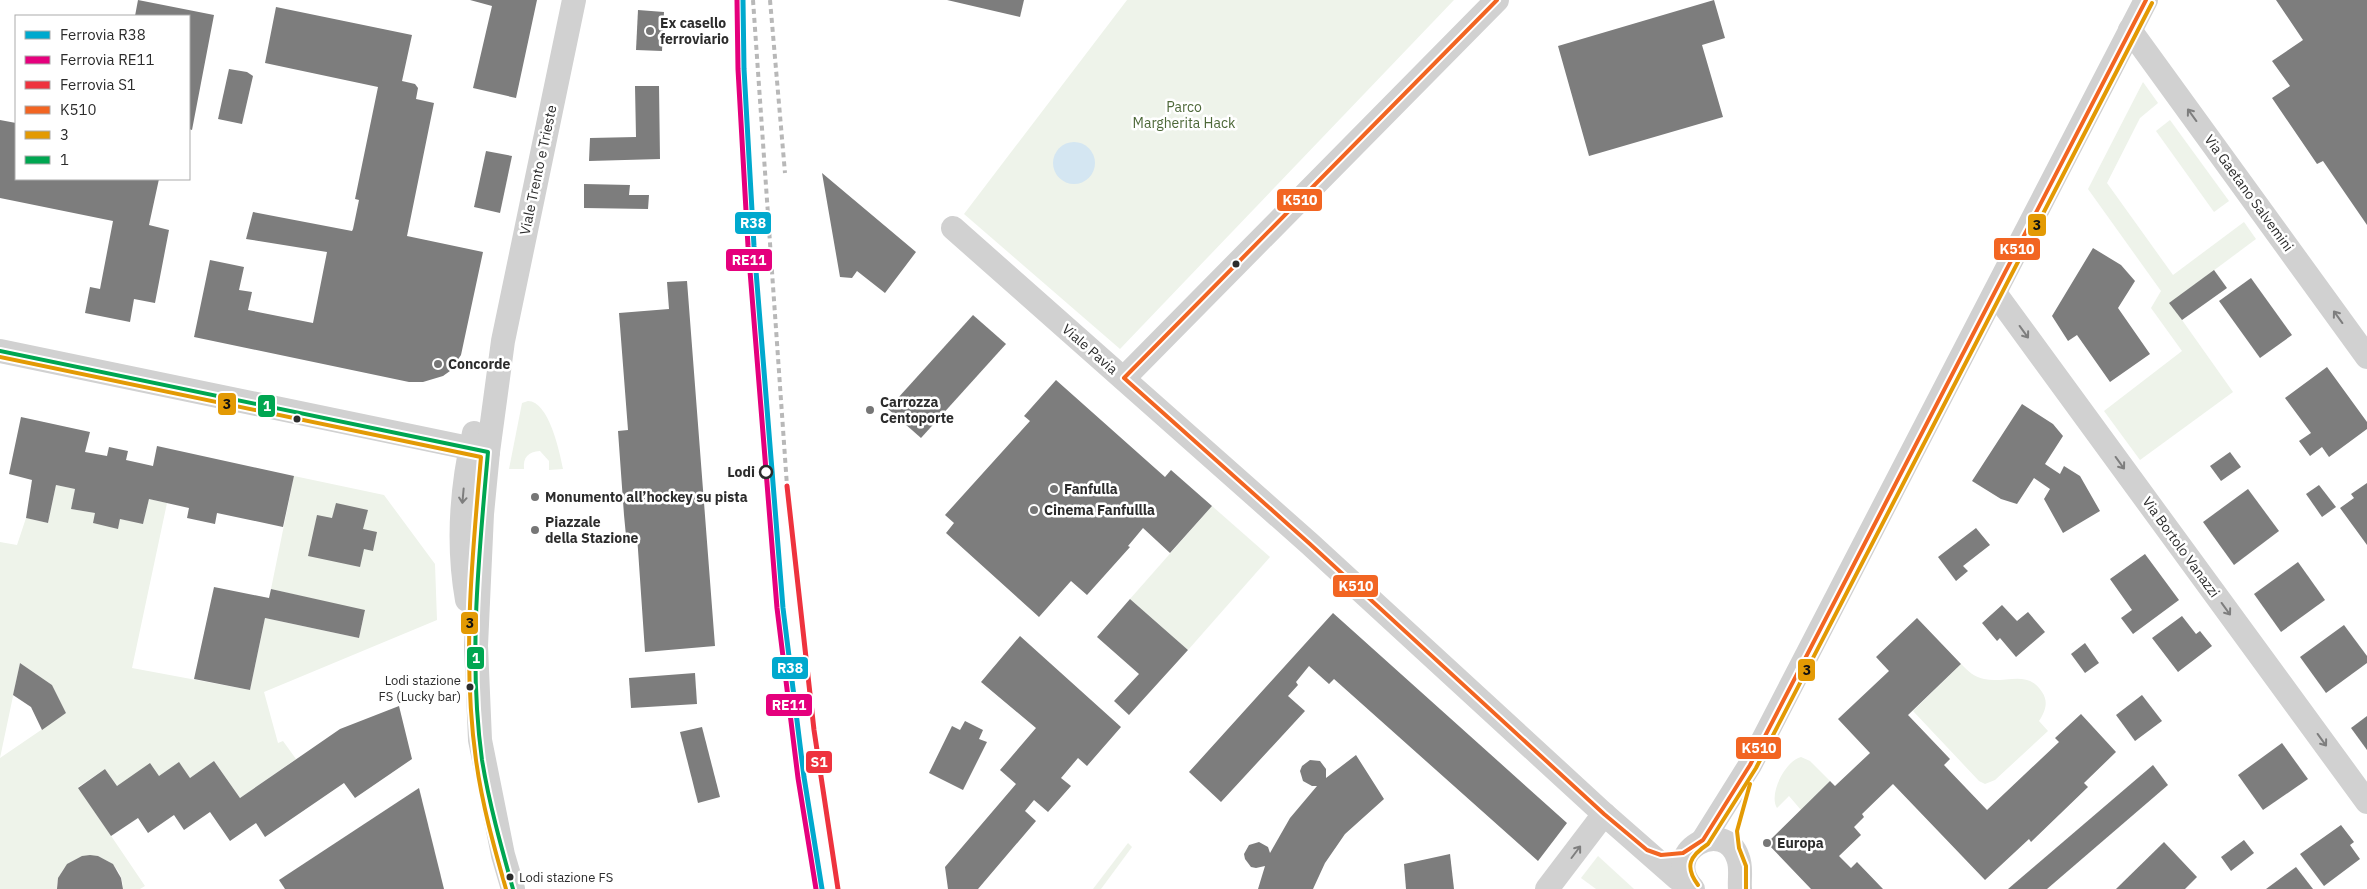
<svg xmlns="http://www.w3.org/2000/svg" width="2367" height="889" font-family="'IBM Plex Sans',sans-serif">
<rect width="100%" height="100%" fill="#fff"/>
<g fill="#eef3ea" fill-rule="evenodd">
<polygon points="1127,0 1454,0 1120,349 964,214"/>
<polygon points="2143,82 2158,103 2140,118 2107,183 2173,275 2244,222 2256,239 2170,303 2233,392 2140,460 2104,411 2182,351 2151,308 2161,291 2088,189"/>
<polygon points="2170,120 2229,201 2214,212 2156,131"/>
<path d="M528,401C549,401 560,453 563,469L549,470V461L540,451C528,452 523,457 524,469H509L522,403Z"/>
<path d="M294,476L384,495L435,564L437,620L264,692L278,743L283,741L296,759L240,798L214,761L190,778L159,776L117,786L105,769L78,787L145,886L140,889H123C123,846 58,846 57,889H0V542L17,545L26,518L48,523L56,485L75,489L71,509L95,513L118,528L120,519L143,523L149,499L167,503L132,668L250,690L265,618L359,638L365,611L271,589ZM20,663L52,685L66,713L0,758Z"/>
<polygon points="1212,506 1270,557 1188,650 1130,599"/>
<path d="M1961,664C1968,671 1974,677 1984,679C2005,684 2028,669 2042,692C2049,702 2045,712 2039,721L2048,731L1995,780L1985,784L1979,781L1913,711Z"/>
<path d="M1801,757L1810,761L1830,781L1801,810L1789,796L1777,808C1768,794 1786,760 1801,757Z"/>
<polygon points="1128,843 1132,847 1101,889 1093,889"/>
<polygon points="1598,856 1634,889 1596,889 1581,878"/>
</g>
<circle fill="#d4e6f2" cx="1074" cy="163" r="21"/>
<g fill="#7d7d7d">
<polygon points="138,0 214,15 192,130 189,129 189,16 135,16"/>
<polygon points="470,0 537,0 516,98 473,88 492,6"/>
<polygon points="947,0 1024,0 1020,17"/>
<polygon points="1714,0 1725,38 1702,45 1723,117 1589,156 1558,46"/>
<polygon points="2276,0 2367,0 2367,225 2323,161 2317,164 2272,98 2290,86 2272,61 2303,40"/>
<polygon points="276,7 412,35 402,81 415,84 418,88 416,99 434,103 407,236 483,252 461,355 450,371 443,376 423,382 409,382 194,337 210,260 244,267 239,290 252,292 248,310 313,323 327,252 246,239 253,212 352,231 353,229 359,200 355,199 378,87 265,63"/>
<polygon points="638,10 664,12 662,51 636,50"/>
<polygon points="229,69 247,72 253,76 242,124 218,119"/>
<polygon points="635,86 659,86 660,159 589,161 590,138 636,137"/>
<polygon points="0,120 16,123 16,179 159,179 149,225 169,230 155,303 134,299 130,322 85,313 90,287 100,289 113,221 0,198"/>
<polygon points="486,151 512,156 500,213 474,207"/>
<polygon points="822,173 916,252 885,293 857,271 852,278 840,277"/>
<polygon points="584,184 630,185 629,195 649,195 648,209 584,208"/>
<polygon points="2093,248 2121,265 2135,281 2118,308 2150,354 2110,382 2077,335 2068,341 2052,316"/>
<polygon points="2214,270 2227,288 2182,320 2169,303"/>
<polygon points="2251,278 2292,335 2260,358 2219,301"/>
<polygon points="687,281 715,646 645,652 637,535 626,536 624,515 618,431 628,430 619,313 669,309 667,282"/>
<polygon points="973,315 1006,344 921,438 888,409"/>
<polygon points="2327,367 2367,422 2367,429 2329,457 2322,447 2310,456 2299,441 2311,433 2285,398"/>
<polygon points="1056,380 1165,477 1171,470 1212,506 1170,553 1143,528 1128,546 1130,547 1087,595 1071,581 1039,617 946,533 954,523 945,515 1030,421 1024,416"/>
<polygon points="2022,404 2053,424 2063,436 2045,464 2060,474 2064,466 2080,476 2100,511 2063,533 2044,499 2050,489 2034,478 2017,504 2001,499 1972,481"/>
<polygon points="21,417 90,432 85,452 107,456 109,447 128,451 126,460 153,466 157,446 294,476 283,527 217,513 215,524 187,518 189,508 149,499 143,524 120,519 118,529 93,523 95,513 71,509 75,489 56,485 48,523 26,518 32,480 9,474"/>
<polygon points="2230,452 2241,467 2221,481 2210,466"/>
<polygon points="2367,483 2367,545 2340,508 2354,498 2351,494"/>
<polygon points="2319,485 2336,507 2322,517 2306,494"/>
<polygon points="2248,489 2279,531 2234,565 2203,522"/>
<polygon points="336,503 368,510 363,529 377,532 373,551 364,549 360,567 308,556 317,515 332,518"/>
<polygon points="1976,528 1990,545 1963,566 1968,571 1956,581 1938,557"/>
<polygon points="2145,554 2179,600 2133,634 2121,618 2132,610 2110,579"/>
<polygon points="2298,562 2325,600 2281,632 2254,594"/>
<polygon points="214,587 269,598 271,589 365,610 359,638 265,618 250,690 194,679"/>
<polygon points="1130,599 1188,650 1129,715 1114,701 1139,674 1097,637"/>
<polygon points="2002,605 2017,621 2028,612 2045,632 2016,657 2000,638 1997,641 1982,623"/>
<polygon points="1333,613 1567,823 1538,861 1334,679 1329,684 1309,666 1296,682 1298,685 1288,696 1305,711 1221,802 1189,772"/>
<polygon points="2182,616 2196,634 2200,631 2212,646 2178,672 2152,638"/>
<polygon points="1917,618 1961,664 1908,715 1950,759 1944,765 1987,810 2059,742 2055,738 2081,714 2116,752 2084,783 2088,787 2031,842 2029,839 1985,880 1893,784 1862,814 1864,817 1854,827 1861,835 1839,856 1851,868 1857,862 1883,889 1811,889 1767,843 1830,781 1835,786 1870,753 1838,719 1889,671 1876,657"/>
<polygon points="2344,625 2367,656 2367,663 2326,693 2300,657"/>
<polygon points="1020,636 1121,727 1087,766 1078,758 1061,778 1071,786 1048,812 1034,800 1025,811 1036,821 978,889 948,889 945,867 1016,784 1000,770 1036,728 981,682"/>
<polygon points="2085,643 2099,663 2085,673 2071,654"/>
<polygon points="20,663 52,685 66,713 42,730 31,707 13,695"/>
<polygon points="695,673 697,704 631,708 629,678"/>
<polygon points="2142,695 2162,721 2135,741 2116,715"/>
<polygon points="399,706 412,759 355,798 344,783 265,837 256,823 230,841 210,812 184,830 174,815 148,833 138,818 111,836 78,788 105,769 117,786 150,763 159,776 179,762 190,778 214,761 240,798 340,729"/>
<polygon points="2367,716 2367,750 2351,728"/>
<polygon points="965,721 983,730 979,739 987,742 963,790 929,773 952,726 960,730"/>
<polygon points="702,727 720,797 698,803 680,732"/>
<polygon points="2282,743 2308,779 2263,810 2238,775"/>
<polygon points="1356,755 1384,799 1345,834 1325,863 1313,889 1258,889 1265,866 1256,868 1251,867 1245,859 1244,854 1249,845 1259,842 1268,847 1270,853 1290,818 1317,786 1312,786 1303,781 1300,771 1302,766 1310,760 1320,761 1326,769 1326,778"/>
<polygon points="2153,765 2168,785 2047,889 2008,889"/>
<polygon points="419,788 444,889 285,889 279,880"/>
<polygon points="2341,825 2354,842 2350,845 2360,859 2324,886 2300,854"/>
<polygon points="2244,840 2254,853 2231,871 2221,857"/>
<polygon points="2164,842 2197,877 2185,889 2116,889"/>
<polygon points="1450,854 1454,889 1406,889 1404,864"/>
<polygon points="90,855 98,856 113,864 121,878 123,889 57,889 58,878 67,864 82,856"/>
<polygon points="2296,867 2313,889 2266,889"/>
</g>
<g fill="none" stroke-linecap="round" stroke-linejoin="round">
<g stroke="#d1d1d1" stroke-width="24">
<polyline points="2130,30 2367,357"/>
<polyline points="953,228 1310,544 1604,814 1677,878 1692,888"/>
<polyline points="1995,293 2367,802"/>
<polyline points="0,351 488,452"/>
<polyline points="1124,378 1497,0"/>
<path d="M467,600C457,543 461,489 474,433"/>
<polyline points="1703,840 1750,765 2146,0"/>
<polyline points="513,889 503,855 480,740 476,646 482,514 488,452 503,341 574,0"/>
<polyline points="1547,889 1604,814"/>
<path d="M1693,889C1659,852 1724,816 1738,858C1742,868 1739,879 1740,889"/>
</g>
<g stroke="#b8b8b8" stroke-width="4" stroke-dasharray="5 4" stroke-linecap="butt">
<polyline points="753,0 787,486"/>
<polyline points="770,0 785,173"/>
</g>
<g stroke="#fff" stroke-width="8">
<polyline id="bus-1" points="1497,0 1124,378 1310,544 1604,814 1647,850 1661,855 1683,853 1703,840 1750,765 2146,0"/>
</g>
<g stroke="#fff" stroke-width="8">
<g id="bus-2">
<path d="M0,357L481,457C472,557 462,660 476,760C482,804 494,847 506,889"/>
<path d="M1698,885C1684,866 1690,856 1708,844L1756,768L2152,3"/>
<polyline points="1746,889 1746,866 1739,848 1737,831 1750,784"/>
</g>
</g>
<g stroke="#fff" stroke-width="8">
<path id="bus-3" d="M0,351L488,452C479,554 468,658 482,760C489,803 501,846 513,889"/>
</g>
<use href="#bus-1" stroke="#f26522" stroke-width="4"/>
<use href="#bus-2" stroke="#e39a04" stroke-width="4"/>
<use href="#bus-3" stroke="#00a651" stroke-width="4"/>
<g stroke="#fff" stroke-width="9">
<polyline id="rail-1" points="743,0 744,69 754,246 783,608 804,777 822,889"/>
</g>
<g stroke="#fff" stroke-width="9">
<polyline id="rail-2" points="737,0 738,69 748,246 777,608 798,778 816,889"/>
</g>
<g stroke="#fff" stroke-width="9">
<polyline id="rail-3" points="787,486 814,730 838,889"/>
</g>
<use href="#rail-1" stroke="#00a9ce" stroke-width="5"/>
<use href="#rail-2" stroke="#e5007d" stroke-width="5"/>
<use href="#rail-3" stroke="#ee333e" stroke-width="5"/>
</g>
<defs><path id="oneway-shaft" d="M-6 0H5M1.5-3L5.5 0L1.5 3" fill="none" stroke-width="1.6" stroke-linecap="round" stroke-linejoin="round" transform="scale(1.25)"/></defs>
<g stroke="#7e7e7e">
<use href="#oneway-shaft" transform="translate(2192 115) rotate(-126)"/>
<use href="#oneway-shaft" transform="translate(2338 317) rotate(-126)"/>
<use href="#oneway-shaft" transform="translate(2024 332) rotate(54)"/>
<use href="#oneway-shaft" transform="translate(2120 463) rotate(54)"/>
<use href="#oneway-shaft" transform="translate(463 496) rotate(95)"/>
<use href="#oneway-shaft" transform="translate(2226 609) rotate(54)"/>
<use href="#oneway-shaft" transform="translate(2322 740) rotate(54)"/>
<use href="#oneway-shaft" transform="translate(1576 852) rotate(-53)"/>
</g>
<g fill="#767676" stroke="#fff" stroke-width="2">
<circle cx="650" cy="31" r="5"/>
<circle cx="438" cy="364" r="5"/>
<circle cx="870" cy="410" r="5"/>
<circle cx="1054" cy="489" r="5"/>
<circle cx="535" cy="497" r="5"/>
<circle cx="1034" cy="510" r="5"/>
<circle cx="535" cy="530" r="5"/>
<circle cx="1767" cy="843" r="5"/>
</g>
<g fill="#2c2c2c" stroke="#fff" stroke-width="2">
<circle cx="1236" cy="264" r="4.5"/>
<circle cx="297" cy="419" r="4.5"/>
<circle cx="470" cy="687" r="4.5"/>
<circle cx="510" cy="877" r="4.5"/>
</g>
<circle fill="#fff" stroke="#2c2c2c" stroke-width="2.5" cx="766" cy="472" r="6"/>
<g text-anchor="middle" dominant-baseline="central" stroke-width="5" stroke-linejoin="round" paint-order="stroke">
<g font-size="13" fill="#2c2c2c" stroke="#fff" text-anchor="end">
<text x="461" y="680">Lodi stazione<tspan x="461" dy="16">FS (Lucky bar)</tspan></text>
<text x="519" y="877" text-anchor="start">Lodi stazione FS</text>
</g>
<g font-size="14" font-weight="bold" fill="#2c2c2c" stroke="#fff" text-anchor="start">
<text x="660" y="23">Ex casello<tspan x="660" dy="16">ferroviario</tspan></text>
<text x="448" y="364">Concorde</text>
<text x="880" y="402">Carrozza<tspan x="880" dy="16">Centoporte</tspan></text>
<text x="1064" y="489">Fanfulla</text>
<text x="545" y="497">Monumento all’hockey su pista</text>
<text x="1044" y="510">Cinema Fanfullla</text>
<text x="545" y="522">Piazzale<tspan x="545" dy="16">della Stazione</tspan></text>
<text x="1777" y="843">Europa</text>
</g>
<g font-size="14" fill="#4d6838" stroke="#fff">
<text x="1184" y="107">Parco<tspan x="1184" dy="16">Margherita Hack</tspan></text>
</g>
<g font-size="14" fill="#2c2c2c" stroke="#fff">
<text transform="translate(538 170) rotate(-78)">Viale Trento e Trieste</text>
<text transform="translate(2249 193) rotate(54)">Via Gaetano Salvemini</text>
<text transform="translate(1090 349) rotate(41)">Viale Pavia</text>
<text transform="translate(2181 547) rotate(54)">Via Bortolo Vanazzi</text>
</g>
<g font-size="14" font-weight="bold" fill="#2c2c2c" stroke="#fff" text-anchor="end">
<text x="755" y="472">Lodi</text>
</g>
</g>
<g stroke="#fff" stroke-width="2">
<rect x="1276" y="188" width="47" height="24" rx="5" fill="#f26522"/>
<rect x="734" y="211" width="38" height="24" rx="5" fill="#00a9ce"/>
<rect x="2027" y="213" width="20" height="24" rx="5" fill="#e39a04"/>
<rect x="1993" y="237" width="48" height="24" rx="5" fill="#f26522"/>
<rect x="725" y="248" width="48" height="24" rx="5" fill="#e5007d"/>
<rect x="217" y="392" width="20" height="24" rx="5" fill="#e39a04"/>
<rect x="257" y="394" width="19" height="24" rx="5" fill="#00a651"/>
<rect x="1332" y="574" width="47" height="24" rx="5" fill="#f26522"/>
<rect x="460" y="611" width="19" height="24" rx="5" fill="#e39a04"/>
<rect x="466" y="646" width="19" height="24" rx="5" fill="#00a651"/>
<rect x="771" y="656" width="38" height="24" rx="5" fill="#00a9ce"/>
<rect x="1797" y="658" width="19" height="24" rx="5" fill="#e39a04"/>
<rect x="765" y="693" width="48" height="24" rx="5" fill="#e5007d"/>
<rect x="1735" y="736" width="47" height="24" rx="5" fill="#f26522"/>
<rect x="805" y="750" width="28" height="24" rx="5" fill="#ee333e"/>
</g>
<g font-size="14" text-anchor="middle" font-weight="bold" fill="#fff">
<text x="1300" y="205">K510</text>
<text x="753" y="228">R38</text>
<text x="2017" y="254">K510</text>
<text x="749" y="265">RE11</text>
<text x="267" y="411">1</text>
<text x="1356" y="591">K510</text>
<text x="476" y="663">1</text>
<text x="790" y="673">R38</text>
<text x="789" y="710">RE11</text>
<text x="1759" y="753">K510</text>
<text x="819" y="767">S1</text>
</g>
<g font-size="14" text-anchor="middle" font-weight="bold" fill="#111">
<text x="2037" y="230">3</text>
<text x="227" y="409">3</text>
<text x="470" y="628">3</text>
<text x="1807" y="675">3</text>
</g>
<rect x="15" y="15" width="175" height="165" fill="#ffffff" stroke="#ababab"/>
<rect x="25" y="31" width="25" height="8" fill="#00a9ce" stroke="#ababab"/>
<text x="60" y="40" font-size="15" fill="#2c2c2c">Ferrovia R38</text>
<rect x="25" y="56" width="25" height="8" fill="#e5007d" stroke="#ababab"/>
<text x="60" y="65" font-size="15" fill="#2c2c2c">Ferrovia RE11</text>
<rect x="25" y="81" width="25" height="8" fill="#ee333e" stroke="#ababab"/>
<text x="60" y="90" font-size="15" fill="#2c2c2c">Ferrovia S1</text>
<rect x="25" y="106" width="25" height="8" fill="#f26522" stroke="#ababab"/>
<text x="60" y="115" font-size="15" fill="#2c2c2c">K510</text>
<rect x="25" y="131" width="25" height="8" fill="#e39a04" stroke="#ababab"/>
<text x="60" y="140" font-size="15" fill="#2c2c2c">3</text>
<rect x="25" y="156" width="25" height="8" fill="#00a651" stroke="#ababab"/>
<text x="60" y="165" font-size="15" fill="#2c2c2c">1</text>
</svg>
